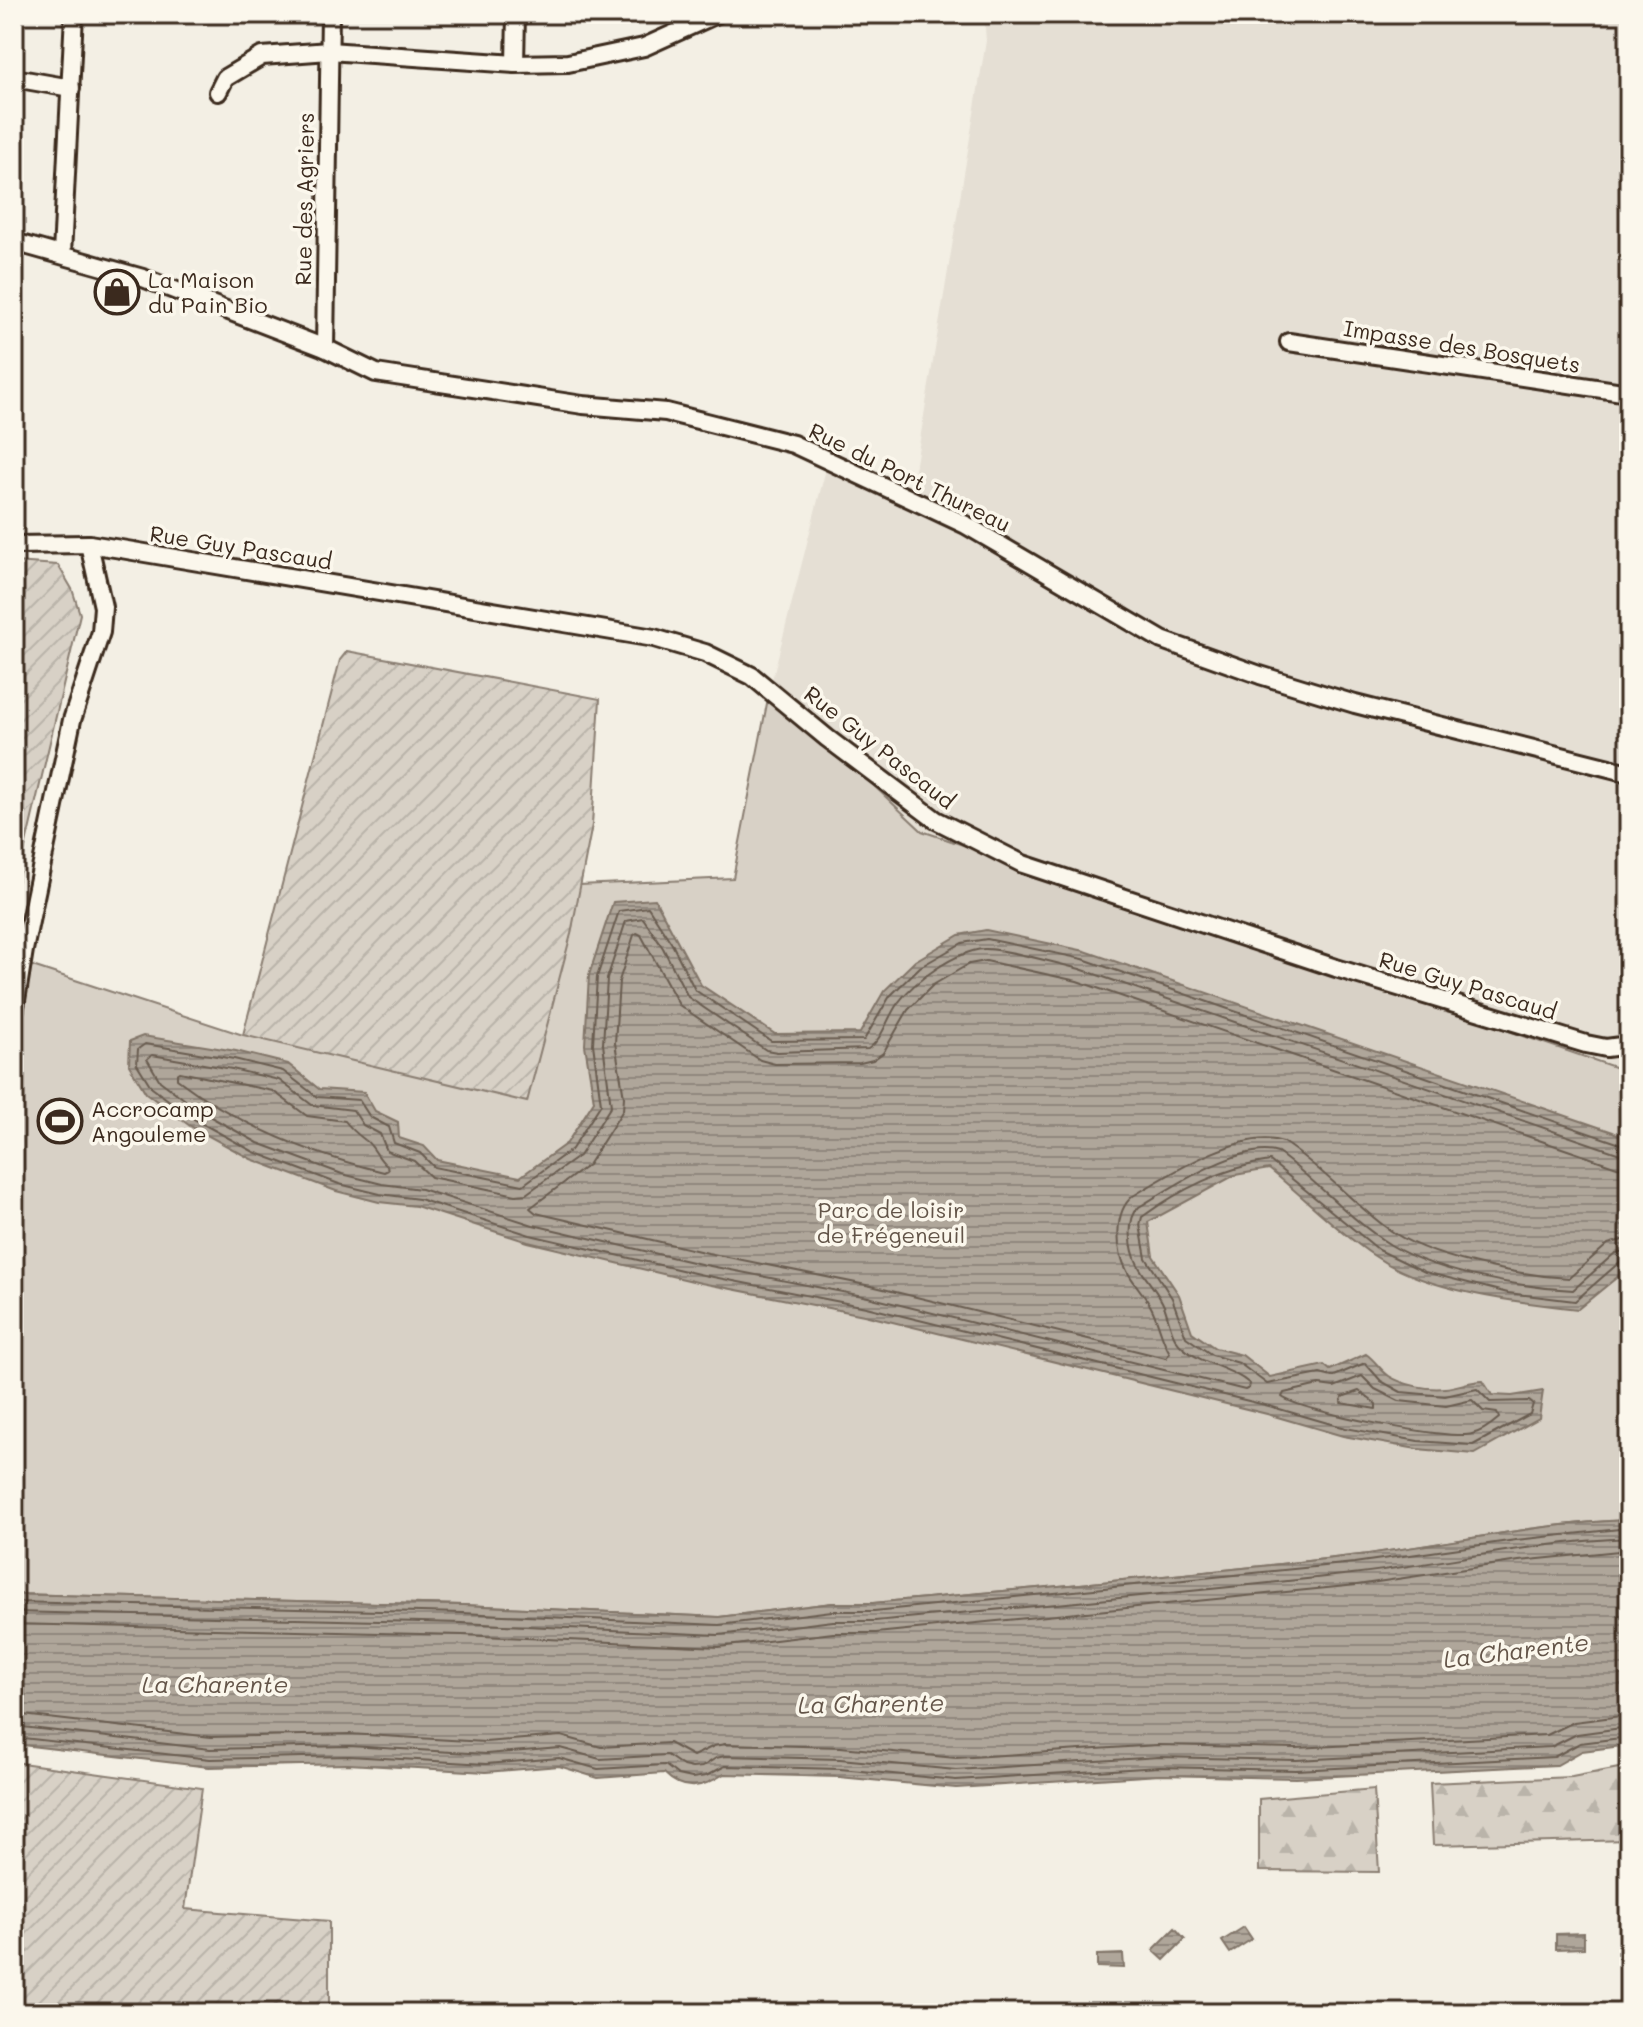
<svg xmlns="http://www.w3.org/2000/svg" width="1643" height="2027" font-family="Mali,sans-serif">
<defs>
<pattern id="forest-firs" width="22" height="20" patternUnits="userSpaceOnUse" patternTransform="scale(2)"><rect width="22" height="20" fill="#d8d1c6"/><path d="M5 1l3.5 6h-7zM16 11l3.5 6h-7z" fill="#bab4aa"/></pattern>
<pattern id="garden-furrows" width="10" height="10" patternUnits="userSpaceOnUse" patternTransform="scale(2)"><rect width="10" height="10" fill="#d8d1c6"/><path d="M-1 1l2-2M0 10L10 0M9 11l2-2" fill="none" stroke="#bab4aa"/></pattern>
<pattern id="water-rules" width="6" height="5" patternUnits="userSpaceOnUse" patternTransform="scale(2)"><rect width="6" height="5" fill="#afa69a"/><path d="M0 2.5h6" fill="none" stroke="#90877d"/></pattern>
</defs>
<rect width="100%" height="100%" fill="#f3efe4"/>
<filter id="ink" filterUnits="userSpaceOnUse"><feTurbulence type="fractalNoise" baseFrequency=".0125" numOctaves="2"/><feDisplacementMap in="SourceGraphic" scale="16" xChannelSelector="R" yChannelSelector="G"/><feConvolveMatrix kernelMatrix="1 2 1 2 8 2 1 2 1" color-interpolation-filters="sRGB"/></filter>
<g filter="url(#ink)">
<polygon fill="#e5dfd4" points="984,14 1629,14 1629,1071 1535,1038 1335,985 922,830 770,688 829,457 911,494 986,41"/>
<g fill="url(#forest-firs)" stroke="#8a7e72" stroke-width="2">
<polygon points="1629,1766 1629,1840 1433,1845 1430,1783 1572,1777"/>
<polygon points="1374,1789 1379,1872 1259,1871 1259,1799"/>
</g>
<path fill="#d8d1c6" stroke="#8a7e72" stroke-width="2" d="M770,688L922,831L1629,1072V1423L1623,1456L1629,1457V1520C1536,1523 1444,1545 1351,1556C1192,1575 1032,1588 873,1603H832L719,1617L463,1605L14,1594V960L243,1035L571,934L579,885L733,878Z"/>
<g fill="url(#garden-furrows)" stroke="#8a7e72" stroke-width="2">
<polygon points="14,562 58,565 72,589 80,614 14,895"/>
<polygon points="347,651 600,699 592,825 571,934 527,1102 243,1035 340,660"/>
<polygon points="14,1762 202,1788 185,1909 329,1921 329,2013 14,2013"/>
</g>
<g fill="url(#water-rules)" stroke="#817468" stroke-width="2">
<path d="M655,899L701,985L775,1034L860,1033L884,991L915,961L959,935L986,930L1085,951L1613,1132L1629,1140V1263L1621,1274L1578,1309C1515,1302 1426,1292 1373,1255C1336,1230 1304,1197 1269,1169L1235,1175L1148,1222L1153,1256L1179,1295L1192,1332L1215,1348L1242,1355L1270,1377L1324,1365L1330,1370L1366,1354C1375,1360 1380,1370 1389,1376C1403,1385 1428,1390 1445,1388C1458,1387 1469,1381 1483,1381L1492,1395L1512,1396L1543,1391L1539,1418L1475,1454L1417,1449L1343,1436L1267,1414L864,1315L701,1283L528,1242L416,1206L379,1202L336,1191L251,1159L190,1126L146,1093L129,1065L130,1041L143,1036L236,1051L288,1064L319,1089L364,1092L375,1111L398,1122L399,1138L424,1146L437,1160L520,1177L567,1143L594,1101L585,1045L589,975L613,902Z"/>
<path d="M1629,1520V1745L1582,1751L1557,1765L1296,1778L1160,1775L956,1788L839,1777L724,1774C702,1788 684,1793 664,1773L598,1778L559,1766L486,1772L348,1764L209,1767L14,1744V1594L463,1605L719,1617L832,1603H873C1032,1588 1192,1575 1351,1556C1444,1545 1536,1523 1629,1520Z"/>
<polygon points="1244,1927 1252,1939 1230,1953 1222,1941"/>
<polygon points="1175,1928 1185,1939 1164,1960 1153,1950"/>
<polygon points="1584,1933 1584,1948 1556,1949 1556,1934"/>
<polygon points="1123,1954 1124,1968 1097,1967 1097,1955"/>
</g>
<g fill="none" stroke-linecap="round" stroke-linejoin="round">
<g stroke="#695c50" stroke-width="2">
<path d="M180,1072L273,1091L307,1116L345,1121C352,1130 357,1134 365,1140C374,1146 377,1158 387,1166L388,1170L384,1172C309,1154 238,1125 177,1079V1074Z"/>
<path d="M1629,1147L1083,959L987,939L962,943L920,967L890,996L864,1040L771,1041L695,990L672,944L648,907L619,911L597,977L593,1044L601,1104L572,1149L523,1185L434,1167L420,1153L394,1143L389,1127L370,1117L359,1100L317,1097L283,1071L234,1059L145,1044L138,1049L137,1064L152,1088L194,1119L254,1152L339,1184L380,1194L419,1199L530,1235L703,1275L866,1307L1269,1406L1345,1428L1418,1441L1473,1445L1530,1414L1533,1404L1529,1401L1490,1402L1477,1389L1445,1396L1401,1392L1381,1381L1365,1363L1332,1377L1320,1374L1267,1384L1239,1363L1212,1355L1186,1337L1172,1298L1146,1258L1140,1225L1142,1217C1179,1190 1225,1167 1270,1161L1379,1250L1425,1272L1508,1293L1575,1301L1621,1261L1629,1260"/>
<path d="M1629,1157L1080,969C1057,964 1005,948 984,949C956,951 914,981 898,1003C887,1018 883,1039 868,1049L777,1052L766,1050L688,997L663,948L643,918L626,921L607,979L603,1044L611,1106L579,1156L526,1194L516,1195L431,1177L414,1161L387,1151L380,1134L363,1125L353,1110L312,1105L279,1080L232,1069L152,1055L147,1059L160,1081L200,1111L258,1143L342,1174L382,1184L421,1189L533,1225L705,1265L868,1297L1245,1390L1249,1388L1250,1384C1229,1366 1201,1365 1181,1346C1171,1337 1169,1318 1164,1306C1158,1291 1145,1279 1138,1265C1130,1249 1126,1219 1139,1207C1170,1188 1242,1141 1278,1153C1315,1179 1345,1215 1383,1240C1429,1272 1517,1287 1573,1290L1615,1253L1629,1250"/>
<path d="M1629,1169L1617,1167L1077,981L986,961L969,964L933,985L908,1010L883,1053L873,1060L860,1063L775,1064L760,1060L679,1005L641,935L637,933L634,935L619,981L615,1043L624,1097L623,1110L588,1165L530,1208L536,1213L708,1253L871,1286L1166,1358L1170,1353C1161,1339 1159,1322 1151,1307C1145,1295 1134,1284 1127,1271C1116,1250 1113,1212 1133,1196C1168,1175 1243,1127 1283,1142C1318,1164 1353,1203 1387,1228C1428,1259 1518,1275 1569,1278L1608,1244L1629,1238"/>
<path d="M1362,1376L1375,1389L1399,1401L1446,1406L1472,1400L1483,1411L1497,1413L1499,1418C1492,1424 1481,1432 1472,1434C1451,1441 1300,1411 1282,1397L1284,1393L1319,1385L1334,1387Z"/>
<polygon points="1359,1391 1376,1404 1376,1409 1341,1403 1342,1397"/>
<polyline points="14,1602 462,1613 719,1625 832,1611 874,1611 1354,1563 1516,1540 1629,1528"/>
<path d="M14,1612L462,1623L719,1635L833,1621H875C1034,1606 1193,1592 1352,1574C1444,1563 1536,1542 1629,1538"/>
<polyline points="14,1624 462,1635 719,1647 833,1633 876,1633 1357,1585 1519,1561 1629,1550"/>
<polyline points="14,1714 211,1737 349,1734 485,1742 561,1736 601,1747 669,1743 693,1756 714,1746 725,1744 841,1747 956,1758 1158,1745 1296,1748 1547,1735 1574,1722 1629,1715"/>
<polyline points="14,1726 210,1749 349,1746 486,1754 560,1748 600,1759 667,1755 683,1766 692,1768 702,1767 716,1758 725,1756 840,1759 956,1770 1159,1757 1296,1760 1551,1747 1577,1734 1629,1727"/>
<polyline points="14,1737 210,1759 349,1756 486,1764 559,1758 598,1769 665,1765 678,1775 692,1778 706,1776 725,1766 840,1769 956,1780 1159,1767 1296,1770 1554,1757 1580,1743 1629,1737"/>
</g>
<g stroke="#3b2a1e" stroke-width="22">
<g id="minor">
<polyline points="515,64 516,14"/>
<polyline points="14,78 71,88"/>
<polyline points="218,92 225,78 262,56 329,51 515,64 568,63 644,47 717,14"/>
<polyline points="14,242 143,278 325,348 376,373 583,405 666,412 793,444 966,525 1162,640 1260,675 1355,704 1629,773"/>
<polyline points="62,254 74,14"/>
<polyline points="1289,342 1629,393"/>
<polyline points="325,348 330,14"/>
<polyline points="14,545 89,544 121,549 654,638 705,653 752,676 827,738 936,820 1023,864 1336,968 1586,1044 1606,1048 1629,1045"/>
<polyline points="14,1013 24,950 72,720 101,632 103,607 89,544"/>
</g>
</g>
<use href="#minor" stroke="#fbf7ec" stroke-width="16"/>
</g>
</g>
<defs>
<g id="shop-ring" transform="scale(2.3)"><circle r="9.5" fill="#fbf7ec" stroke="#3b2a1e" stroke-width="1.5"/><path d="M-5-2.5h2.3a2.7 3.5 0 0 1 5.4 0H5L5.5 6h-11ZM-1.5-2.5h3a1.5 2.3 0 0 0-3 0Z" fill="#3b2a1e"/></g>
<g id="stadium-ring" transform="scale(2.3)"><circle r="9.5" fill="#fbf7ec" stroke="#3b2a1e" stroke-width="1.5"/><path d="M0-5a6.5 5 0 1 0 0 10a6.5 5 0 1 0 0-10ZM-3.5-1.8h7v3.6h-7Z" fill="#3b2a1e"/></g>
</defs>
<g fill-rule="evenodd">
<use href="#shop-ring" x="117" y="292"/>
<use href="#stadium-ring" x="60" y="1121"/>
</g>
<g text-anchor="middle" dominant-baseline="central" stroke-width="7" stroke-linejoin="round" paint-order="stroke">
<g font-size="22" fill="#3b2a1e" stroke="#fbf7ec">
<text transform="translate(304 199) rotate(-89)">Rue des Agriers</text>
<text transform="translate(1462 346) rotate(9)">Impasse des Bosquets</text>
<text transform="translate(910 477) rotate(26)">Rue du Port Thureau</text>
<text transform="translate(241 547) rotate(9)">Rue Guy Pascaud</text>
<text transform="translate(880 747) rotate(38)">Rue Guy Pascaud</text>
<text transform="translate(1468 985) rotate(17)">Rue Guy Pascaud</text>
</g>
<g font-size="22" fill="#3b2a1e" stroke="#fbf7ec" text-anchor="start">
<text x="148" y="279">La Maison<tspan x="148" dy="25">du Pain Bio</tspan></text>
<text x="91" y="1108">Accrocamp<tspan x="91" dy="25">Angouleme</tspan></text>
</g>
<g font-size="22" fill="#625448" stroke="#fbf7ec">
<text x="891" y="1209">Parc de loisir<tspan x="891" dy="25">de Frégeneuil</tspan></text>
</g>
<g font-size="24" font-style="italic" fill="#645549" stroke="#fbf7ec">
<text transform="translate(1516 1650) rotate(-7)">La Charente</text>
<text x="215" y="1683">La Charente</text>
<text transform="translate(871 1703) rotate(-1)">La Charente</text>
</g>
</g>
<rect width="1643" height="2027" fill="none" stroke="#fbf7ec" stroke-width="48"/>
<rect x="24" y="24" width="1595" height="1979" fill="none" stroke="#3b2a1e" stroke-width="3" filter="url(#ink)"/>
</svg>
